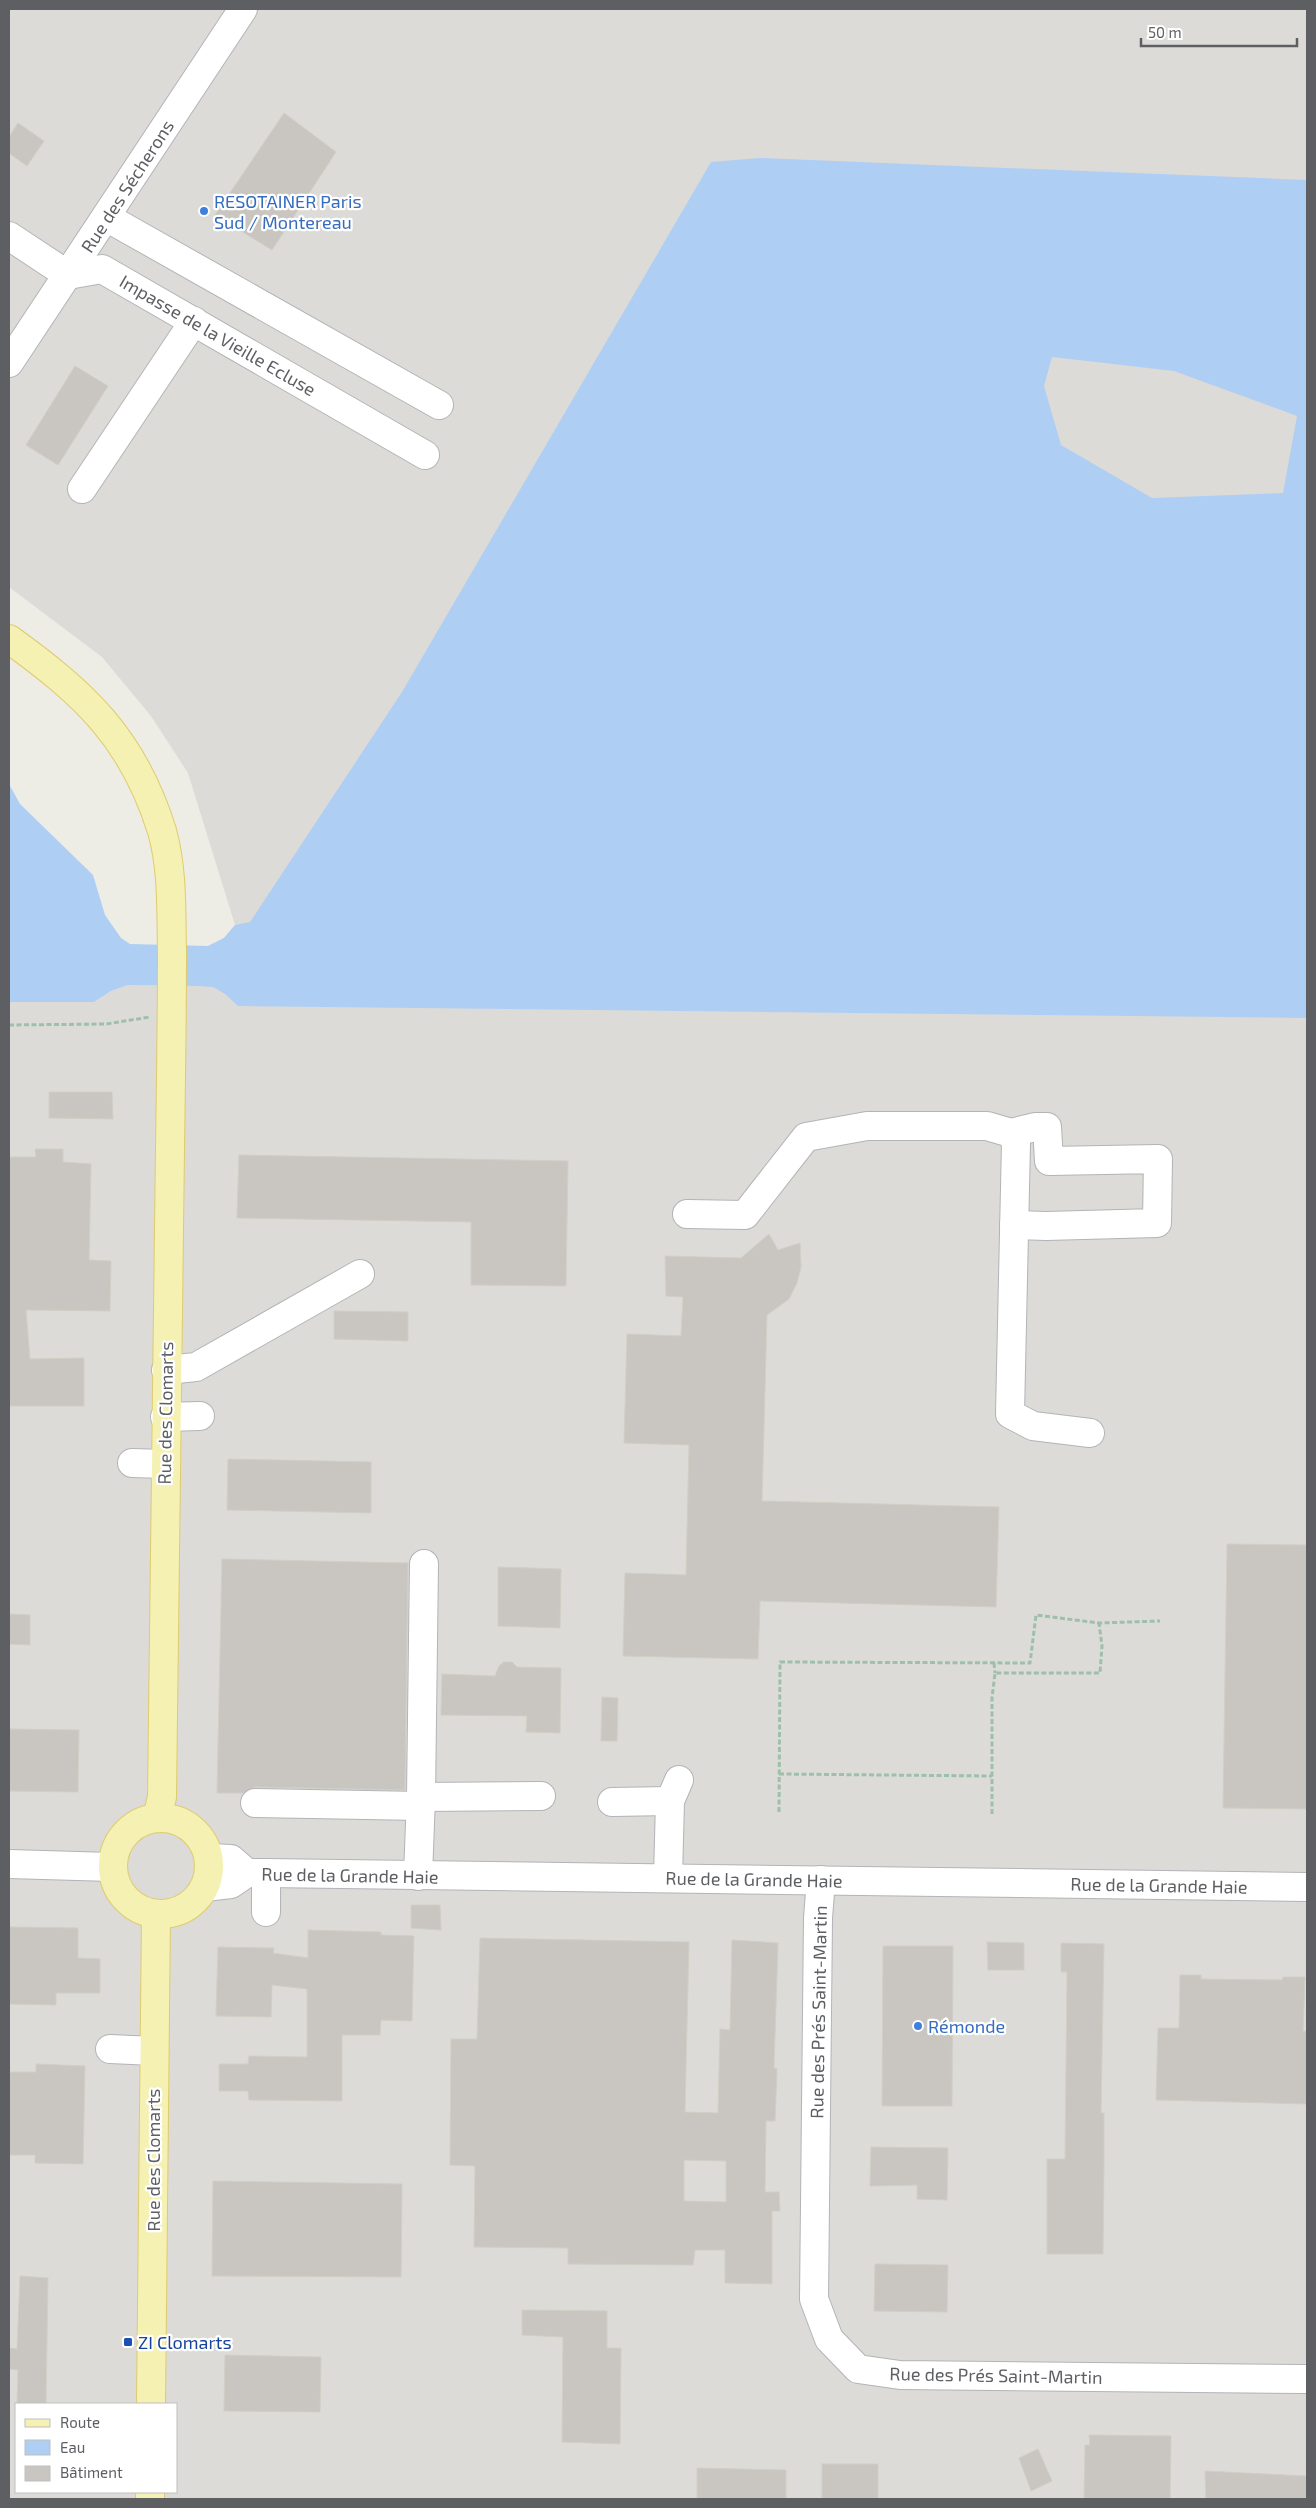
<svg xmlns="http://www.w3.org/2000/svg" width="1316" height="2508" font-family="'Exo 2',sans-serif">
<rect width="100%" height="100%" fill="#edece5"/>
<path fill="#dcdbd7" fill-rule="evenodd" d="M9,9H1307V2499H9V1002H94L111,991L128,985L197,986L198,946H208L224,938L235,925L188,773L151,716L102,657L9,587ZM16,2404H176V2492H16Z"/>
<path fill="#afcef4" fill-rule="evenodd" d="M760,158L1307,180V1018L238,1006L225,994L213,987L198,986L128,985L111,991L94,1002H9V784L20,804L93,875L105,915L121,938L130,944L208,946L224,938L235,925L250,922L402,692L711,162ZM1052,357L1174,371L1297,416L1283,493L1152,498L1061,445L1044,386Z"/>
<g fill="#c9c6c2" stroke="#d1cec4" fill-rule="evenodd">
<polygon points="284,113 336,152 272,250 215,215"/>
<polygon points="18,123 44,141 27,166 9,153 9,137"/>
<polygon points="75,366 108,386 58,465 26,445"/>
<polygon points="49,1092 112,1092 113,1119 49,1118"/>
<polygon points="35,1149 63,1149 63,1162 91,1164 89,1260 111,1261 110,1311 26,1310 30,1359 84,1358 84,1406 9,1406 9,1157 36,1157"/>
<polygon points="239,1155 568,1161 566,1286 471,1285 471,1222 237,1218"/>
<polygon points="769,1234 778,1250 800,1243 801,1267 797,1283 789,1299 767,1315 762,1501 999,1507 996,1607 760,1601 758,1659 623,1656 625,1573 686,1575 689,1445 624,1443 627,1334 681,1336 683,1297 666,1296 665,1256 741,1258"/>
<polygon points="334,1311 408,1312 408,1341 334,1339"/>
<polygon points="228,1459 371,1462 371,1513 227,1510"/>
<polygon points="1227,1544 1307,1545 1307,1809 1223,1808"/>
<polygon points="222,1559 408,1563 405,1790 255,1787 243,1793 217,1793"/>
<polygon points="498,1567 561,1569 560,1628 498,1626"/>
<polygon points="9,1614 30,1615 30,1645 9,1644"/>
<polygon points="504,1662 512,1662 517,1667 561,1668 560,1733 526,1732 527,1716 441,1715 442,1674 495,1676 499,1666"/>
<polygon points="602,1697 618,1698 617,1741 601,1741"/>
<polygon points="9,1729 79,1730 78,1792 9,1791"/>
<polygon points="411,1905 440,1905 441,1930 411,1928"/>
<polygon points="9,1927 78,1928 78,1958 100,1959 100,1993 56,1993 56,2005 9,2004"/>
<polygon points="308,1930 381,1932 381,1935 414,1936 412,2021 381,2020 380,2035 342,2035 342,2101 249,2100 248,2091 219,2091 219,2064 248,2064 249,2056 307,2057 307,1989 272,1985 271,2017 216,2016 218,1947 274,1948 273,1953 308,1958"/>
<path d="M480,1938L689,1942L685,2112L718,2113L720,2029L730,2030L732,1940L778,1943L774,2068L777,2069L775,2121H766L765,2192H779L780,2211H772V2284L725,2283V2250H695L693,2265L568,2264V2248L474,2247L475,2166L450,2165L451,2039H477ZM684,2160L726,2161V2202L684,2201Z"/>
<polygon points="987,1942 1024,1943 1024,1970 988,1970"/>
<polygon points="1061,1943 1104,1944 1101,2113 1104,2113 1104,2160 1103,2254 1047,2254 1047,2159 1065,2159 1067,1972 1061,1972"/>
<polygon points="883,1946 953,1946 952,2106 882,2106"/>
<polygon points="1180,1975 1201,1975 1201,1979 1282,1980 1283,1977 1305,1977 1303,2031 1307,2031 1307,2104 1156,2100 1158,2028 1179,2028"/>
<polygon points="36,2064 85,2066 83,2164 35,2163 35,2155 9,2155 9,2072 36,2072"/>
<polygon points="871,2147 948,2148 947,2200 917,2199 917,2185 870,2186"/>
<polygon points="213,2181 402,2184 401,2277 212,2276"/>
<polygon points="875,2264 948,2265 947,2312 874,2311"/>
<polygon points="20,2276 48,2278 46,2404 17,2404 18,2370 9,2369 9,2348 17,2349"/>
<polygon points="522,2310 607,2311 607,2348 621,2348 620,2444 562,2442 563,2337 522,2335"/>
<polygon points="225,2355 321,2357 320,2412 224,2411"/>
<polygon points="1089,2435 1171,2436 1170,2499 1084,2499 1085,2445 1090,2445"/>
<polygon points="1038,2449 1052,2481 1031,2491 1019,2458"/>
<rect x="822" y="2464" width="56" height="35"/>
<polygon points="697,2468 786,2470 786,2499 697,2499"/>
<polygon points="1205,2471 1307,2476 1307,2499 1206,2499"/>
</g>
<g fill="none" stroke-linecap="round" stroke-linejoin="round">
<g stroke="#b2b4b8" stroke-width="30">
<g id="minor">
<polyline points="106,217 439,405"/>
<polyline points="9,236 68,275 102,269 425,455"/>
<polyline points="9,363 243,9"/>
<polyline points="82,489 194,321"/>
<polyline points="1011,1133 1035,1127 1047,1127 1049,1161 1158,1159 1157,1223 1046,1226 1014,1225"/>
<polyline points="687,1214 745,1215 806,1137 867,1126 987,1126 1011,1133 1016,1143 1010,1414 1033,1426 1090,1433"/>
<polyline points="166,1370 196,1367 360,1274"/>
<polyline points="165,1417 200,1416"/>
<polyline points="132,1463 164,1464"/>
<polyline points="421,1797 541,1796"/>
<polyline points="612,1802 670,1801"/>
<polyline points="255,1803 421,1806"/>
<polyline points="209,1858 231,1859 247,1873"/>
<polyline points="9,1864 112,1867"/>
<polyline points="266,1873 266,1912"/>
<polyline points="418,1876 421,1797 424,1564"/>
<polyline points="668,1878 670,1801 679,1780"/>
<polyline points="821,1880 818,1918 814,2299 829,2339 858,2369 900,2375 1307,2379"/>
<polyline points="205,1887 231,1884 247,1873 266,1873 1307,1887"/>
<polyline points="110,2049 154,2051"/>
</g>
</g>
<g stroke="#dfcb6d" stroke-width="30">
<g id="major">
<path d="M9,639C85,694 133,738 162,831C173,870 171,912 172,952C172,1018 171,1083 170,1148C166,1365 163,1581 162,1797L157,1818"/>
<circle cx="161" cy="1866" r="48"/>
<polyline points="151,2404 156,1915"/>
<polyline points="150,2499 150,2492"/>
</g>
</g>
<g stroke="#9ec0aa" stroke-width="3" stroke-dasharray="5 2.5" stroke-linecap="butt">
<polyline points="9,1025 106,1024 150,1017"/>
<polyline points="994,1663 995,1673"/>
<polyline points="779,1774 992,1776"/>
<polyline points="779,1812 780,1662 1030,1663 1036,1615 1099,1623 1160,1621"/>
<polyline points="992,1814 992,1698 995,1673 1100,1673 1102,1646 1099,1623"/>
</g>
<use href="#minor" stroke="#fff" stroke-width="28"/>
<use href="#major" stroke="#f4f1b3" stroke-width="28"/>
</g>
<g fill="#3f7fe0" stroke="#fff" stroke-width="2">
<circle cx="204" cy="211" r="5"/>
<circle cx="918" cy="2026" r="5"/>
</g>
<rect fill="#1a4fb4" stroke="#fff" stroke-width="2" x="123" y="2337" width="10" height="10" rx="2.5"/>
<g text-anchor="middle" dominant-baseline="central" stroke-width="4.5" stroke-linejoin="round" paint-order="stroke">
<g font-size="18" fill="#5d5f63" stroke="#fff">
<text transform="translate(127 186) rotate(-57)">Rue des Sécherons</text>
<text transform="translate(218 335) rotate(30)">Impasse de la Vieille Ecluse</text>
<text transform="translate(165 1413) rotate(-89)">Rue des Clomarts</text>
<text transform="translate(350 1875) rotate(1)">Rue de la Grande Haie</text>
<text transform="translate(754 1879) rotate(1)">Rue de la Grande Haie</text>
<text transform="translate(1159 1885) rotate(1)">Rue de la Grande Haie</text>
<text transform="translate(818 2012) rotate(-89)">Rue des Prés Saint-Martin</text>
<text transform="translate(153 2160) rotate(-90)">Rue des Clomarts</text>
<text transform="translate(996 2375) rotate(1)">Rue des Prés Saint-Martin</text>
</g>
<g font-size="18" fill="#366cbe" stroke="#fff" text-anchor="start">
<text x="214" y="201">RESOTAINER Paris<tspan x="214" dy="21">Sud / Montereau</tspan></text>
<text x="928" y="2026">Rémonde</text>
</g>
<g font-size="18" fill="#164399" stroke="#fff" text-anchor="start">
<text x="138" y="2342">ZI Clomarts</text>
</g>
</g>
<rect width="1316" height="2508" fill="none" stroke="#5d5f63" stroke-width="20"/>
<rect x="15" y="2403" width="162" height="90" fill="#ffffff" stroke="#bebfc1"/>
<rect x="25" y="2419" width="25" height="8" fill="#f4f1b3" stroke="#bebfc1"/>
<text x="60" y="2428" font-size="15" fill="#5d5f63">Route</text>
<rect x="25" y="2440" width="25" height="15" fill="#afcef4" stroke="#bebfc1"/>
<text x="60" y="2453" font-size="15" fill="#5d5f63">Eau</text>
<rect x="25" y="2466" width="25" height="15" fill="#c9c6c2" stroke="#bebfc1"/>
<text x="60" y="2478" font-size="15" fill="#5d5f63">Bâtiment</text>
<path d="M1141 38v8h156v-8" fill="none" stroke="#5d5f63" stroke-width="2.5"/>
<text x="1148" y="38" font-size="15" fill="#5d5f63" stroke="#ffffff" stroke-width="4" paint-order="stroke">50 m</text>
</svg>
